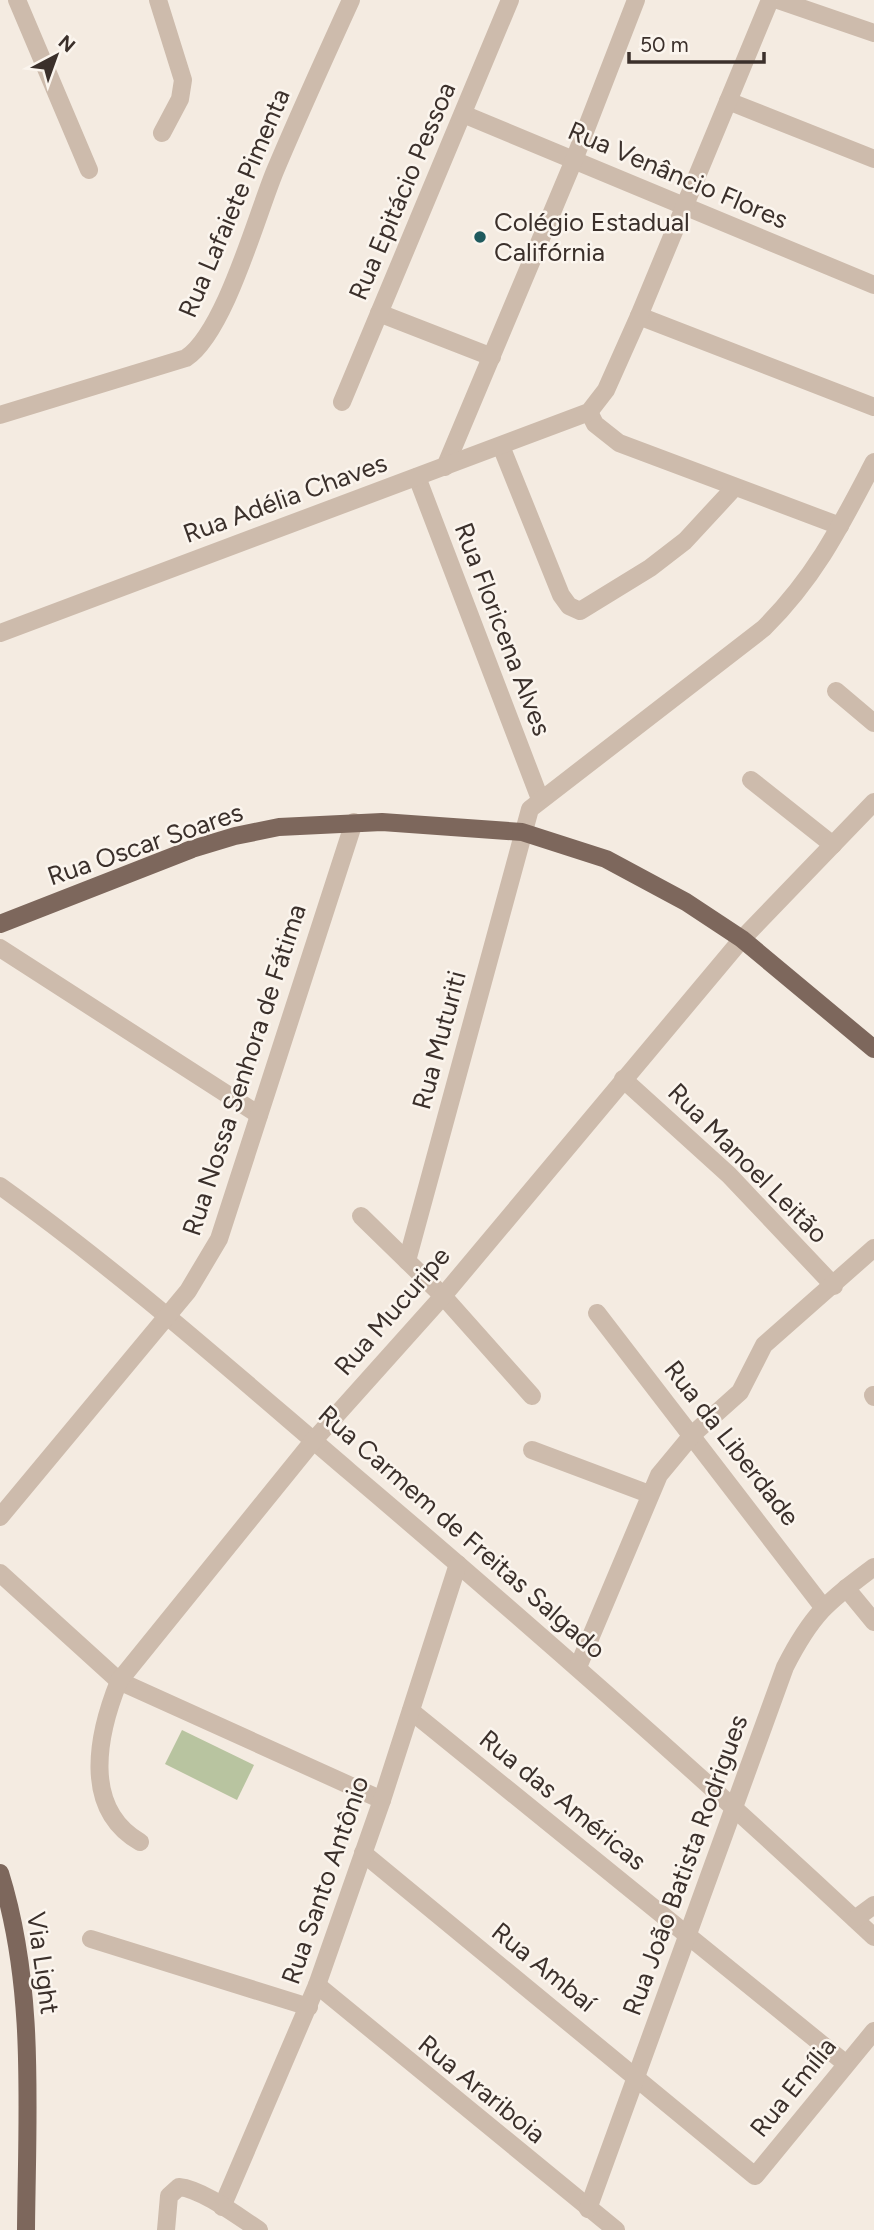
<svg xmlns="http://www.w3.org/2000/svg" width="874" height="2230" font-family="Figtree,sans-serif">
<rect width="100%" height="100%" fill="#f4ebe1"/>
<polygon fill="#b8c4a0" points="182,1730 254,1765 237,1800 165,1764"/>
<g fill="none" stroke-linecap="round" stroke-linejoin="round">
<g stroke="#cdbbac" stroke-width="18">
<polyline points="17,0 89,170"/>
<polyline points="158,0 183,80 180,99 162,133"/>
<polyline points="778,0 874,33"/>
<polyline points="728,101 874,159"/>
<polyline points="463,114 874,285"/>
<polyline points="379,313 492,357"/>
<polyline points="639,316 874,407"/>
<polyline points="342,402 510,0"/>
<polyline points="589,412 595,424 619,443 840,526"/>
<path d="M0,415L186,358C225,332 256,217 275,171C299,114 325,57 351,0"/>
<polyline points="501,446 561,595 569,606 580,611 650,568 685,541 734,488"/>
<polyline points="445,467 574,160 636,0"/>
<polyline points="417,477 540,799"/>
<polyline points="0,633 589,412 606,390 639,316 770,0"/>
<polyline points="836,691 874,723"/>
<polyline points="751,780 833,845"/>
<polyline points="0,948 259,1115"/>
<polyline points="623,1079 729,1175 834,1286"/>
<path d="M0,1186C123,1274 235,1374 350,1472C528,1623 703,1777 874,1937"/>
<polyline points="361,1216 443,1296 532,1396"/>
<path d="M407,1261L530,809L764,628C816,576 840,527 874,462"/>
<polyline points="597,1313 823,1607"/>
<polyline points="873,1395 874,1397"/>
<polyline points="532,1450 649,1494"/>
<polyline points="0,1517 188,1291 219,1239 354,822"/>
<polyline points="0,1573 119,1681 382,1800"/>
<polyline points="846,1588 874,1622"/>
<polyline points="578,1667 659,1475 693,1434 740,1392 764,1345 874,1248"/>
<polyline points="411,1711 845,2063"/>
<path d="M140,1842C81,1808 98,1733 119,1681L314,1440L443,1296L742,939L874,802"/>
<polyline points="363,1853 755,2176 874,2031"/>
<polyline points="855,1919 874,1905"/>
<polyline points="91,1939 309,2007"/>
<polyline points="317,1985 616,2230"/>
<polyline points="222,2207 317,1985 382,1800 458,1564"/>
<path d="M588,2209L785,1667C812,1614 827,1602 874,1567"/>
<path d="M166,2230L169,2196L179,2187C202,2189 239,2217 259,2230"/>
</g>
<g stroke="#7d675c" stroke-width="18">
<polyline points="0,924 192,849 235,836 279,827 382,822 522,832 606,859 686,902 742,939 874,1049"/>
<path d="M0,1873C36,1988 27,2111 26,2230"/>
</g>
</g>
<circle fill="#1f5a5e" stroke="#fbf5ee" stroke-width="2.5" cx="480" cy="237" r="7"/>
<g text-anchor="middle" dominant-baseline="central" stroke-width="5" stroke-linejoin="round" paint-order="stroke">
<g font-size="26" fill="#3b302b" stroke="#fbf5ee">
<text transform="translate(678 175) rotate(23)">Rua Venâncio Flores</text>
<text transform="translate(402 191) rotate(-67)">Rua Epitácio Pessoa</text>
<text transform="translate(234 203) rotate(-67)">Rua Lafaiete Pimenta</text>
<text transform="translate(285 498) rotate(-20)">Rua Adélia Chaves</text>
<text transform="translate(503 629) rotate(69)">Rua Floricena Alves</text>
<text transform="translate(145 844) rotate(-19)">Rua Oscar Soares</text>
<text transform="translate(439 1040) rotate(-75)">Rua Muturiti</text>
<text transform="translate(244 1070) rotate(-72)">Rua Nossa Senhora de Fátima</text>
<text transform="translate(748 1163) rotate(45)">Rua Manoel Leitão</text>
<text transform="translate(392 1311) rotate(-49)">Rua Mucuripe</text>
<text transform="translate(732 1443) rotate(52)">Rua da Liberdade</text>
<text transform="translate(462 1532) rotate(41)">Rua Carmem de Freitas Salgado</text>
<text transform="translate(563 1800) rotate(39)">Rua das Américas</text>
<text transform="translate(685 1865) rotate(-70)">Rua João Batista Rodrigues</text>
<text transform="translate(325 1880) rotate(-71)">Rua Santo Antônio</text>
<text transform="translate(43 1963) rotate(82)">Via Light</text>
<text transform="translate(544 1967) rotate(39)">Rua Ambaí</text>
<text transform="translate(793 2087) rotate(-51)">Rua Emília</text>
<text transform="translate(482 2089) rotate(39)">Rua Arariboia</text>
</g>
<g font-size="26" fill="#3b302b" stroke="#fbf5ee" text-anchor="start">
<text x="494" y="222">Colégio Estadual<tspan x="494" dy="30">Califórnia</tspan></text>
</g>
</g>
<g transform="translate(56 56) rotate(41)" stroke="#fbf5ee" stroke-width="5" paint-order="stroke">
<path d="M0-5L12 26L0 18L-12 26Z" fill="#3b302b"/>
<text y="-10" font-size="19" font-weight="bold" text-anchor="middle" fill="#3b302b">N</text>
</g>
<path d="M629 52v10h135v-10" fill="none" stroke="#3b302b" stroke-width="3.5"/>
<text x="640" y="52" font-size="21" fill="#3b302b" stroke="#fbf5ee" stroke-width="5" paint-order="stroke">50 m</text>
</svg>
